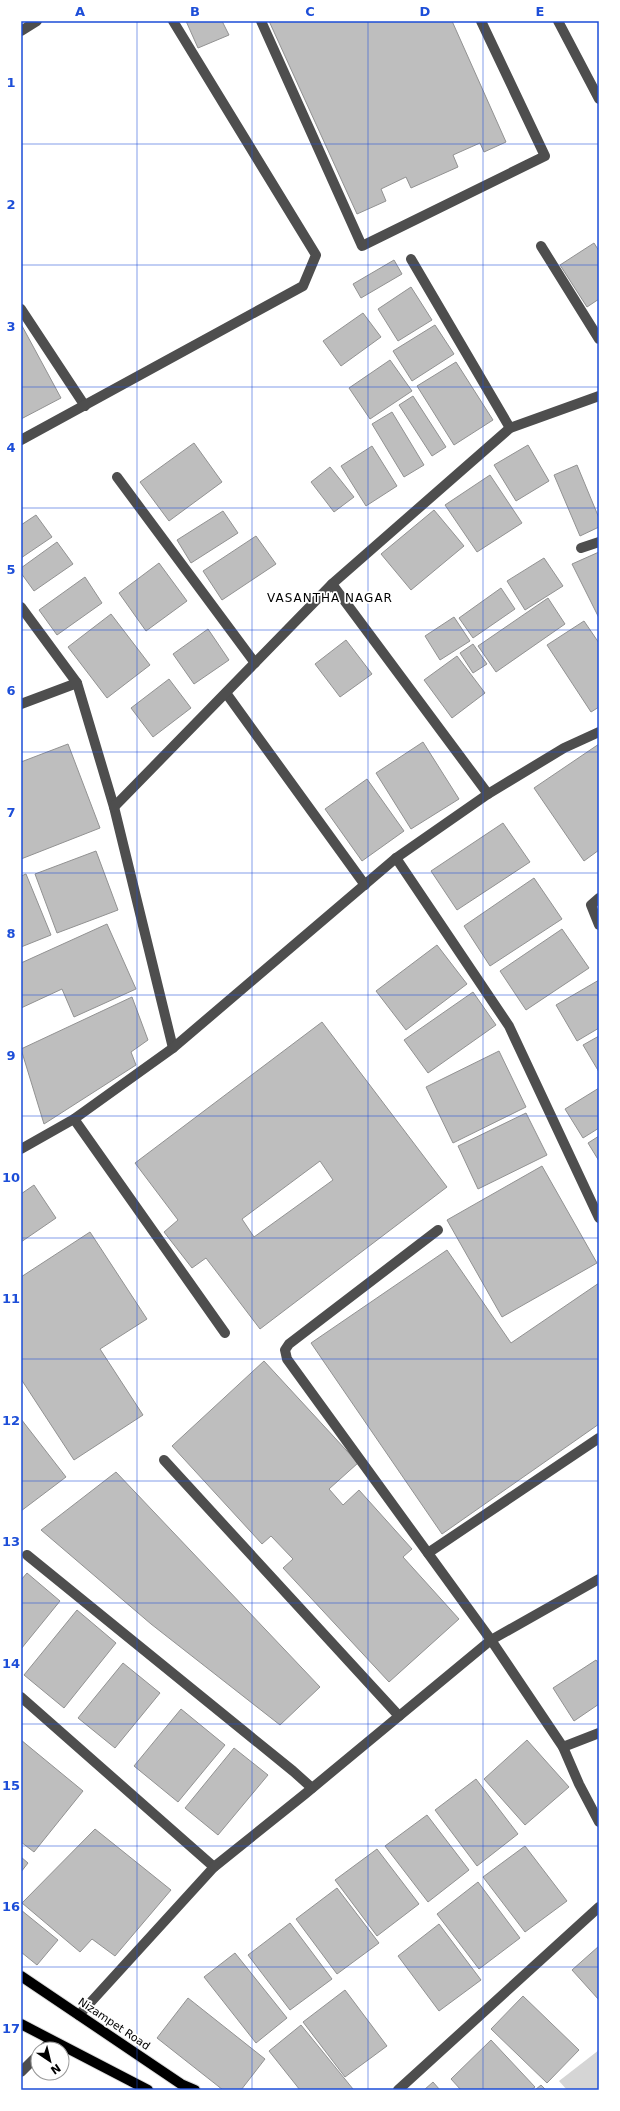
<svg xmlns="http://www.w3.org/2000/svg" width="620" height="2111" font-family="'DejaVu Sans',sans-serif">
<rect width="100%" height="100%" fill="#fff"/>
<polygon fill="#d5d5d5" points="599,2050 599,2090 567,2090 559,2081"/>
<g fill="#bebebe" stroke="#929292" fill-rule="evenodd">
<polygon points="186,21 222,21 229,35 198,48"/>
<polygon points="269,21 452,21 506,142 484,152 480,143 453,155 458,167 411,188 406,177 381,189 386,201 357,214"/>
<polygon points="594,243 599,251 599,299 587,307 560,265"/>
<polygon points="394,260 402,274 361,298 353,284"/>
<polygon points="411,287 432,320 398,341 378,309"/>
<polygon points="363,313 381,337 341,366 323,341"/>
<polygon points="21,324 61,398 21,419"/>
<polygon points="435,325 454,354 412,381 393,351"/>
<polygon points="390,360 412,391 370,419 349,388"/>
<polygon points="456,362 493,420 454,445 417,386"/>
<polygon points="413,396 446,447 432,456 399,405"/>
<polygon points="392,412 424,465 404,477 372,424"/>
<polygon points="194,443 222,482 169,521 140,482"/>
<polygon points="528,445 549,481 516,501 494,465"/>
<polygon points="372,446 397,486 366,506 341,466"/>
<polygon points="577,465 599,518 599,527 580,536 554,475"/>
<polygon points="330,467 354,497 334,512 311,482"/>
<polygon points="490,475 522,523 477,552 445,505"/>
<polygon points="434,510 464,546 411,590 381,554"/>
<polygon points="223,511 238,533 191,563 177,540"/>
<polygon points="36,515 52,537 21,558 21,525"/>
<polygon points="256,536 276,564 222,600 203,571"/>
<polygon points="57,542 73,564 34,591 21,573 21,568"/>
<polygon points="599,552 599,618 572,564"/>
<polygon points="544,558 563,586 525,610 507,581"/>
<polygon points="159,563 187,601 146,631 119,593"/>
<polygon points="85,577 102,603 57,635 39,610"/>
<polygon points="501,588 515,609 473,638 459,618"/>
<polygon points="548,598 565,624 496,672 478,646"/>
<polygon points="111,614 150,665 107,698 68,647"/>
<polygon points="454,617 470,641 440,660 425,636"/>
<polygon points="584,621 599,643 599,707 591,712 547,645"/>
<polygon points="208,629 229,660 194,684 173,654"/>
<polygon points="346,640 372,674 340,697 315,664"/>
<polygon points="473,644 487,664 473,673 460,653"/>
<polygon points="457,656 485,693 452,718 424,680"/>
<polygon points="169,679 191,708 153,737 131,708"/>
<polygon points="423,742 459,799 411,829 376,773"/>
<polygon points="68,744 100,828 21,859 21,762"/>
<polygon points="599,744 599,850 584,861 534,788"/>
<polygon points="367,779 404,831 362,861 325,809"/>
<polygon points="503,823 530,862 457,910 431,871"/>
<polygon points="96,851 118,910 57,933 35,874"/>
<polygon points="26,874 51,935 21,947 21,876"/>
<polygon points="534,878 562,919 490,966 464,926"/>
<polygon points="107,924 136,989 74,1017 62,989 21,1008 21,963"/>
<polygon points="562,929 589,968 526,1010 500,971"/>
<polygon points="437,945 467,984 406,1030 376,991"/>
<polygon points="599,980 599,1028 577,1041 556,1005"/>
<polygon points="473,992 496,1025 428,1073 404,1040"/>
<polygon points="132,997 148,1040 131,1052 136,1065 44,1124 21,1049"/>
<path d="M322,1022L447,1187L260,1329L206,1258L192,1268L164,1232L178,1220L135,1163ZM320,1161L333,1180L254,1237L242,1219Z"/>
<polygon points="599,1036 599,1072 583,1045"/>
<polygon points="499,1051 526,1107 453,1143 426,1087"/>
<polygon points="599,1088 599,1128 583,1138 565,1109"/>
<polygon points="526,1113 547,1155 478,1189 458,1146"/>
<polygon points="599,1136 599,1161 588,1143"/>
<polygon points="542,1166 597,1263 502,1317 447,1220"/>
<polygon points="34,1185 56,1218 21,1242 21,1194"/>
<polygon points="90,1232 147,1319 100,1349 143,1415 74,1460 21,1379 21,1277"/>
<polygon points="447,1250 511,1343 599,1283 599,1424 442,1534 311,1343"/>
<polygon points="264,1361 358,1463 329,1489 343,1505 359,1490 412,1549 403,1557 459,1619 389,1682 283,1568 293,1559 271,1536 262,1544 172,1446"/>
<polygon points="21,1419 66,1477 21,1511"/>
<polygon points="116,1472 320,1687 280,1725 151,1624 41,1530"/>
<polygon points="27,1573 60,1601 21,1649 21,1580"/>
<polygon points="77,1610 116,1643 64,1708 24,1675"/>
<polygon points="596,1660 599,1664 599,1704 574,1721 553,1688"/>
<polygon points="123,1663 160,1693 115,1748 78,1718"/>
<polygon points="181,1709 225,1745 178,1802 134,1766"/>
<polygon points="21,1740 83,1791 34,1852 21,1842"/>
<polygon points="527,1740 569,1787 525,1825 484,1779"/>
<polygon points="234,1748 268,1775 218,1835 185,1808"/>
<polygon points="476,1779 518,1834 477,1866 435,1810"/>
<polygon points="427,1815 469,1870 428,1902 385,1846"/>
<polygon points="95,1829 171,1890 115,1956 92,1939 80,1952 22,1903"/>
<polygon points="525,1846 567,1901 525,1932 483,1877"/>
<polygon points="377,1849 419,1904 377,1936 335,1880"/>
<polygon points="21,1857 28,1863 21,1872"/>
<polygon points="478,1882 520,1938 479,1969 437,1914"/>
<polygon points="337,1888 379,1943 337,1974 296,1919"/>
<polygon points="21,1910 58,1940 37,1965 21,1952"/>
<polygon points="290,1923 332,1979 290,2010 248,1955"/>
<polygon points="439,1924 481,1980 439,2011 398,1956"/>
<polygon points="599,1946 599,2000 572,1970"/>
<polygon points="235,1953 287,2018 256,2043 204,1977"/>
<polygon points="345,1990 387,2046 345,2077 303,2022"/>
<polygon points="523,1996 579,2050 547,2083 491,2029"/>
<polygon points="188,1998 265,2059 241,2090 223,2090 157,2038"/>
<polygon points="301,2025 353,2089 352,2090 300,2090 269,2051"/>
<polygon points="491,2040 535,2087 531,2090 461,2090 451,2079"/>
<polygon points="433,2082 440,2090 424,2090"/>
<polygon points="541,2085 546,2090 535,2090"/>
</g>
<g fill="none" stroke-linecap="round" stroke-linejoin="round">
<g stroke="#dbdbdb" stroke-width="12">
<g id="major">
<polyline points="21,1976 181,2084 195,2090"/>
<polyline points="21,2024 148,2090"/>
</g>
</g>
<g stroke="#4e4e4e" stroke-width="10">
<polyline points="261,21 362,246 545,156 481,21"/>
<polyline points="558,21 599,99"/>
<polyline points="21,31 37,21"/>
<polyline points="541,246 599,339"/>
<polyline points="411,259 510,428"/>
<polyline points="21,309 85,406"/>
<polyline points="21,440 303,286 316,255 173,21"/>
<polyline points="117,477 255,663"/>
<polyline points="581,548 599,542"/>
<polyline points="332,584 488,794"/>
<polyline points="21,607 77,683"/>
<polyline points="226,693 365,885"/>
<polyline points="21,704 77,683 114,807 173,1048"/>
<polyline points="114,807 332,584 510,428 599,396"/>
<polyline points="396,858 509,1026 599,1218"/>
<polyline points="599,898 591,905 599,925"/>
<polyline points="74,1119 225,1333"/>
<polyline points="21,1149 74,1119 173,1048 396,858 488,794 564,748 599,732"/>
<polyline points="438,1230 289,1344 285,1350 287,1359 491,1640 563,1747 579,1784 599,1822"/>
<polyline points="164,1460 399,1716"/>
<polyline points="428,1553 599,1438"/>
<polyline points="27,1555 293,1771 312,1788"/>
<polyline points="21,1697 214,1867"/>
<polyline points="563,1747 599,1733"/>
<polyline points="79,2015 214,1867 305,1794 491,1640 599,1579"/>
<polyline points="43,2049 51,2041"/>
<polyline points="21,2072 38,2055"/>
<polyline points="398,2090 599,1907"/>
</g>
<use href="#major" stroke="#000" stroke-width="10"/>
</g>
<path fill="none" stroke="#1d4ed8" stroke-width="1" stroke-opacity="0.55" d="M137,21V2090M252,21V2090M368,21V2090M483,21V2090M21,144H599M21,265H599M21,387H599M21,508H599M21,630H599M21,752H599M21,873H599M21,995H599M21,1116H599M21,1238H599M21,1359H599M21,1481H599M21,1603H599M21,1724H599M21,1846H599M21,1967H599"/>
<g text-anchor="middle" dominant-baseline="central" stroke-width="3.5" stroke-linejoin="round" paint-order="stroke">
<g font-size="11" fill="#000" stroke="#fff">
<text transform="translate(114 2024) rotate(34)">Nizampet Road</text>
</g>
<g font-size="12" letter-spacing="1" fill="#000" stroke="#fff">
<text x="330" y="598">VASANTHA NAGAR</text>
</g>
</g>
<rect width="620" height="2111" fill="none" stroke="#ffffff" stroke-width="44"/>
<g transform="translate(50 2061) rotate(145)"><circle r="19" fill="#ffffff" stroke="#999999"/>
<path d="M0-3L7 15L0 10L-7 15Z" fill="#000000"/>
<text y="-6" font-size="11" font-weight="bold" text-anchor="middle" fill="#000000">N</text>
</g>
<rect x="22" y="22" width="576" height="2067" fill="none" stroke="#1d4ed8" stroke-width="1.5"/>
<g font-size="13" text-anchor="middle" font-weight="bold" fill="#1d4ed8">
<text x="80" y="16">A</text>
<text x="195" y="16">B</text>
<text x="310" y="16">C</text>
<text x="425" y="16">D</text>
<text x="540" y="16">E</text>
<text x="11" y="87">1</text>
<text x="11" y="209">2</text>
<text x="11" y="331">3</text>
<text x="11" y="452">4</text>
<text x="11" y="574">5</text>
<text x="11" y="695">6</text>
<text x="11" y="817">7</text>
<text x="11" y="938">8</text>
<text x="11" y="1060">9</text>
<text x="11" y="1182">10</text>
<text x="11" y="1303">11</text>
<text x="11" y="1425">12</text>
<text x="11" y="1546">13</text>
<text x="11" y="1668">14</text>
<text x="11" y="1790">15</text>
<text x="11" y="1911">16</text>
<text x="11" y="2033">17</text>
</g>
</svg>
